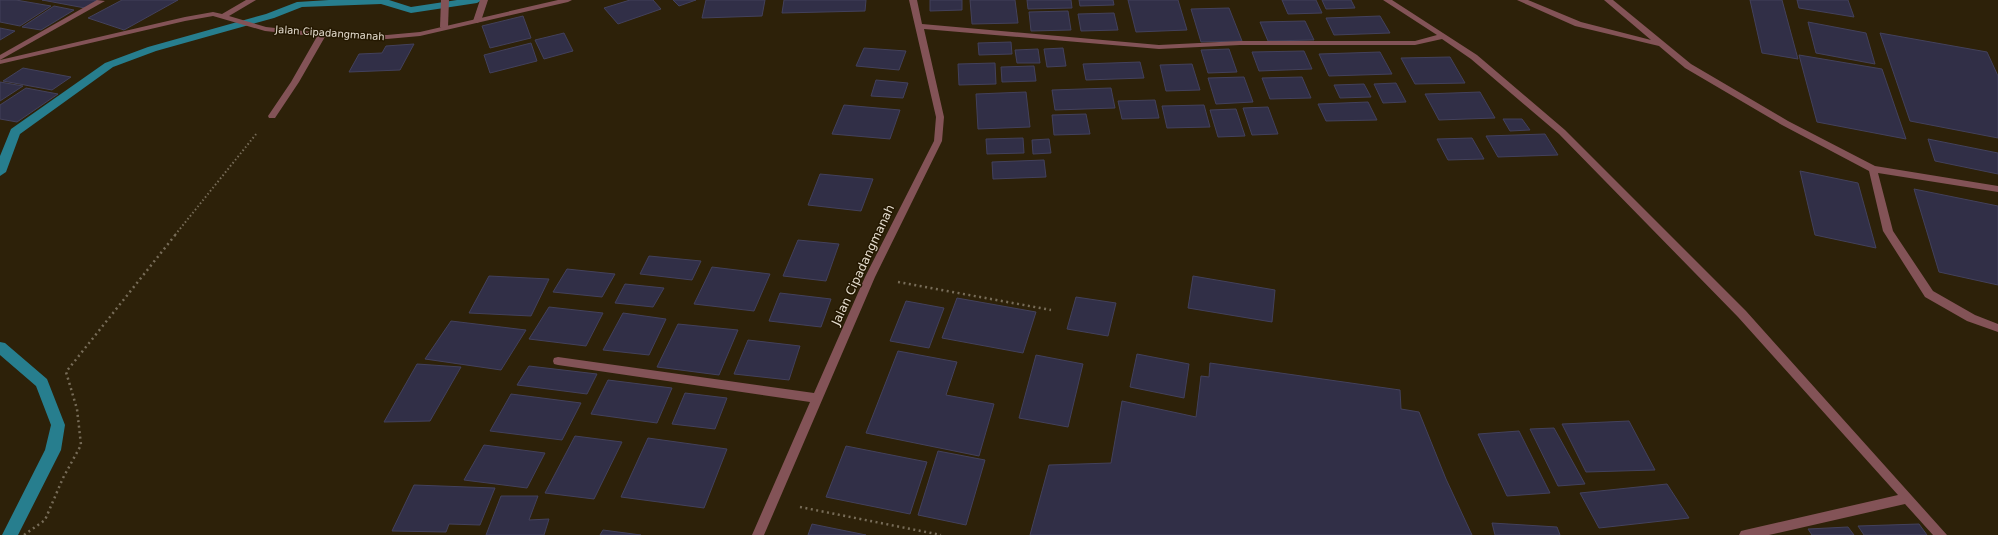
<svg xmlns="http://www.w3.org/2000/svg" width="1998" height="535" font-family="'DejaVu Sans',sans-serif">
<rect width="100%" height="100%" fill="#2d2109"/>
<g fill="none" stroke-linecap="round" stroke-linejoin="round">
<g fill="#277e8e" fill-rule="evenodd">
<polygon points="329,0 389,0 411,7 457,0 482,0 477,3 411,13 381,4 302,7 274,18 156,51 113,67 20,134 6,172 0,176 0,156 11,129 105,63 148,47 266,14 297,2"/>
<polygon points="0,342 5,343 47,379 65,425 61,450 18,535 2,535 45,450 51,425 36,386 0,355"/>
</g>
</g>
<g fill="#312f47" stroke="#43415b">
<polygon points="0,0 16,0 51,6 20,26 0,22"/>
<polygon points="42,0 97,0 85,8"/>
<polygon points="122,0 178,0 124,30 88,18"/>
<polygon points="630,0 653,0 661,9 618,24 604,8"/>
<polygon points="673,0 696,0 679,6"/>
<polygon points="706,0 765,0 762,16 702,18"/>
<polygon points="784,0 866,0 865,11 782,13"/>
<polygon points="930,0 962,0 962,10 930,11"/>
<polygon points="970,0 1015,0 1018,23 972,24"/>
<polygon points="1027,0 1071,0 1072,8 1028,9"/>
<polygon points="1079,0 1113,0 1114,5 1080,6"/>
<polygon points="1128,0 1178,0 1187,30 1136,32"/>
<polygon points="1282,0 1316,0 1322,13 1288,14"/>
<polygon points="1322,0 1351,0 1355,8 1326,9"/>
<polygon points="1750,0 1782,0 1798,59 1762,53"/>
<polygon points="1797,0 1848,0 1854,17 1799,8"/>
<polygon points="54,6 74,10 41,30 22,27"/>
<polygon points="1229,8 1242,41 1201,42 1191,9"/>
<polygon points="1068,11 1071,30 1031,31 1029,12"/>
<polygon points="1114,13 1118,30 1081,31 1078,14"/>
<polygon points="523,16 531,38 490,48 482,26"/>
<polygon points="1380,16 1390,33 1334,35 1326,18"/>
<polygon points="1305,21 1314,40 1268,41 1260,22"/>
<polygon points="1808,22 1866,33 1875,64 1816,53"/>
<polygon points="0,28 15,31 0,40"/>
<polygon points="564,33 573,51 544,59 535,40"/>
<polygon points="1880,33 1987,52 1998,76 1998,138 1910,121"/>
<polygon points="1011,42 1012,54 979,55 978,43"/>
<polygon points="531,43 537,61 490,73 484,55"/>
<polygon points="414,44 400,70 349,72 359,54 382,53 386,46"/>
<polygon points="864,48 906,51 899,70 856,66"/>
<polygon points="1063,48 1066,66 1047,67 1044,49"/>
<polygon points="1038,49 1040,63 1017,63 1015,50"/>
<polygon points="1229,49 1237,72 1208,73 1201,50"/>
<polygon points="1304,51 1312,69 1259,71 1252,52"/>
<polygon points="1380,52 1392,74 1329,76 1319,54"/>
<polygon points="1799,55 1882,69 1906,139 1817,122"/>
<polygon points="1450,57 1465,83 1415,84 1401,58"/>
<polygon points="1140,62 1144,78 1086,80 1083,64"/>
<polygon points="995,63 996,84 959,85 958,64"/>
<polygon points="1192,64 1200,90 1166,91 1160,65"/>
<polygon points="1034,66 1036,81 1002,82 1001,67"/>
<polygon points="23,68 71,77 52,90 3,81"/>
<polygon points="1244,77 1253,102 1216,104 1208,78"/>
<polygon points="1302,77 1311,98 1270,99 1262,78"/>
<polygon points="876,80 908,83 903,98 871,96"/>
<polygon points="0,82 23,86 0,101"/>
<polygon points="1396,83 1406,102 1383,103 1374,84"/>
<polygon points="1364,84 1371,97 1340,98 1334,85"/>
<polygon points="26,88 58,94 17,122 0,119 0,105"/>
<polygon points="1111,88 1115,108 1055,110 1052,90"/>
<polygon points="1026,92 1030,127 978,129 976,94"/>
<polygon points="1480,92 1495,118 1439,120 1425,94"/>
<polygon points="1155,100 1159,118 1122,119 1118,101"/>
<polygon points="1368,102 1377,120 1326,121 1318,104"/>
<polygon points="844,105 900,110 890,139 832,134"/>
<polygon points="1204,105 1210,127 1167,128 1162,106"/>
<polygon points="1268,107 1278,134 1252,135 1243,108"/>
<polygon points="1236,109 1245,136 1218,137 1210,110"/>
<polygon points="1086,114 1090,134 1054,135 1052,115"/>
<polygon points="1503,119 1522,119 1530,130 1510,131"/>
<polygon points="1545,134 1558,155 1498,157 1486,136"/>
<polygon points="1023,138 1024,153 987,154 986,139"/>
<polygon points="1472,138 1484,159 1448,160 1437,139"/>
<polygon points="1049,139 1051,153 1033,154 1032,140"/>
<polygon points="1928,139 1998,153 1998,174 1935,161"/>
<polygon points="1044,160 1046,177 993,179 992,162"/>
<polygon points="1800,171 1858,183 1876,248 1815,235"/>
<polygon points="820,174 873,179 861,211 808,205"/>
<polygon points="1914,189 1998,206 1998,285 1939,272"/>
<polygon points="798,240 839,244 826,281 783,276"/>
<polygon points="649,256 701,261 692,280 640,274"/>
<polygon points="712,267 770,274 754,311 694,304"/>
<polygon points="567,269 615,274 602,297 553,292"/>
<polygon points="489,276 549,279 531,316 469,313"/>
<polygon points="1193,276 1275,290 1272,322 1188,308"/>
<polygon points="625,284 664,288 653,307 615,303"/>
<polygon points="780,293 831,299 821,327 769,321"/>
<polygon points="1076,297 1116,303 1108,336 1067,329"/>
<polygon points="957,298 1036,312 1023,353 942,338"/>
<polygon points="906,301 944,308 929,348 890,341"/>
<polygon points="549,307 603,313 586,346 529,339"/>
<polygon points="623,313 666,319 649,355 603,350"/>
<polygon points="451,321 526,330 501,370 425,359"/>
<polygon points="678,324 738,330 719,375 657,367"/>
<polygon points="748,340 800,346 789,380 734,374"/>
<polygon points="898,351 957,362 946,395 994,404 979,456 866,433"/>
<polygon points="1137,354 1189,364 1184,398 1130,387"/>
<polygon points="1036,355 1083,364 1068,427 1019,418"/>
<polygon points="1210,363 1400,390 1401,409 1419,412 1446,479 1472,535 1030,535 1049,465 1111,463 1122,401 1196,417 1201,376 1209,377"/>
<polygon points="417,364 461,367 430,421 384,422"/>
<polygon points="529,366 597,374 587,394 517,385"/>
<polygon points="608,380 672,388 657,423 591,414"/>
<polygon points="685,393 727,398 715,429 672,424"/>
<polygon points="511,394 581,403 562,440 490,431"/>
<polygon points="1629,421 1655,470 1586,472 1562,424"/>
<polygon points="1554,428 1585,484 1558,486 1530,429"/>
<polygon points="1519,431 1550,493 1507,496 1478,434"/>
<polygon points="575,436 622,442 594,499 545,493"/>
<polygon points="648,438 727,449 704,508 621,497"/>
<polygon points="484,445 545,453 527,488 464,480"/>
<polygon points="846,446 927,462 910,514 826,497"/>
<polygon points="938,451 985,460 966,525 918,515"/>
<polygon points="1667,484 1689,518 1599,528 1580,493"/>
<polygon points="414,485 495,488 480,525 449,524 446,532 392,531"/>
<polygon points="501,496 538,496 529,520 549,519 544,535 486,535"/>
<polygon points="1492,523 1557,527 1560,535 1495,535"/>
<polygon points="812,524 866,535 808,535"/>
<polygon points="1919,524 1927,535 1864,535 1858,526"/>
<polygon points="1848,527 1854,535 1812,535 1808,529"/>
<polygon points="603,530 641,535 600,535"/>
</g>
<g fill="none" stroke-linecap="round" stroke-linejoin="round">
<polyline stroke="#776c58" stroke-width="2" stroke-dasharray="1.5 2.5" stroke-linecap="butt" points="175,235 257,133"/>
<g stroke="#776c58" stroke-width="2.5" stroke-dasharray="2 3.5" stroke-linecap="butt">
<polyline points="898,282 1051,310"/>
<polyline points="800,507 941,535"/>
<polyline points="24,535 45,520 63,478 81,445 77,409 66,372 176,234"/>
</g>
<g fill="#835357" fill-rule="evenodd">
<polygon points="97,0 105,1 0,60 0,55"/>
<polygon points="441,0 449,0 448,27 444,29 440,27"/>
<polygon points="480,0 488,0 481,21 477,23 473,21"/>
<polygon points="1517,0 1528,0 1581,22 1651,40 1604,0 1613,0 1691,64 1788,121 1875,166 1998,186 1998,192 1878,173 1893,231 1933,291 1975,315 1998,324 1998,332 1967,321 1925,297 1883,231 1869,171 1782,125 1685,68 1659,46 1575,26"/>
<polygon points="319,33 325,33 326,35 299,82 275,118 269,118 268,116 291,82"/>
</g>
<g fill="#835357" fill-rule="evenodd">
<polygon points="246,0 256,0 229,16 266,27 322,33 387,35 420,32 558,0 572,0 568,2 420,36 387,39 322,37 265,31 213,16 185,21 0,64 0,60 185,17 213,12 222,14"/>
<polygon points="909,0 917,0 922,24 1159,45 1240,41 1415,41 1437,35 1383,0 1392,0 1477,55 1565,130 1746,311 1947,535 1933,535 1905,504 1769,535 1739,535 1741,531 1745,530 1898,495 1738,317 1559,134 1471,59 1442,39 1415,45 1240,45 1159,49 924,29 944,117 942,141 875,277 764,535 752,535 810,402 558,365 554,364 553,361 554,358 558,357 814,393 865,277 934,141 936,117"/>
</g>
</g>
<g text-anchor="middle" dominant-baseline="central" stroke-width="3" stroke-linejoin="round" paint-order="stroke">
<g font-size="10" fill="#e6ded0" stroke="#241801">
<text transform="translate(330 33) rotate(4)">Jalan Cipadangmanah</text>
</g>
<g font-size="12" fill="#e6ded0" stroke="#241801">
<text transform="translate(863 265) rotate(-65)">Jalan Cipadangmanah</text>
</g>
</g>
</svg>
